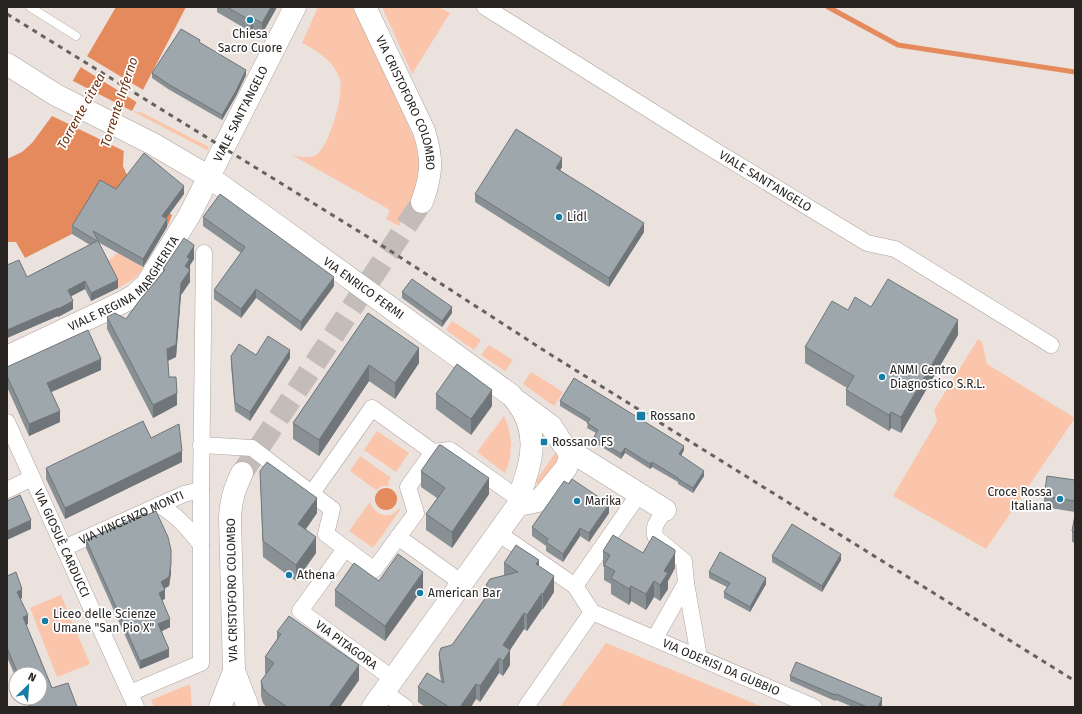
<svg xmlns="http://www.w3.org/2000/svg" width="1082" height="714" font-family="'Fira Sans',sans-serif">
<rect width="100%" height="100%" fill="#ebe2dd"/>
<g fill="#fac5ab">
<path d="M318,7H354L388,79L415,141L419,164L416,184L409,207L399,226L386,219L390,210L292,155C300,157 309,159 316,155C329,147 344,95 340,80C335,62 318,51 302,43Z"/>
<polygon points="382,7 439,7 450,13 412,74"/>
<polygon points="132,111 143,113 209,147 207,150"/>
<polygon points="118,253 144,268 134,279 118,288 105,263"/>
<polygon points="452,321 481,340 474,350 446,330"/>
<polygon points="978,339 982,342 987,364 1075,418 986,549 893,496 937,421 934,410"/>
<polygon points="489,345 513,360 505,371 481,355"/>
<polygon points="531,372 563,392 554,406 523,384"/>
<path d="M504,416C513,435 513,455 505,473L477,452Z"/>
<polygon points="377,431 409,453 396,472 364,450"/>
<polygon points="557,450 563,455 542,486 535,482"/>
<polygon points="360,456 391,478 388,482 389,486 382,486 376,490 350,471"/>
<path d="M370,502C372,505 373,509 376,511C383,518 394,516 399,508L400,510L373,548L349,531Z"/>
<polygon points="61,595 90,664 57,677 30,608"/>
<polygon points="606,643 763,707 560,707"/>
<polygon points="190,684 192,707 154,707 151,700"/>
</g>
<g fill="#e58a5c">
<polygon points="116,7 186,7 132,111 124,146 123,166 129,180 172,215 167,227 135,208 72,234 25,258 16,242 7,242 7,159 22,152 32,143 52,116"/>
<circle cx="386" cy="499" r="11"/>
</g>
<g fill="#ebe2dd">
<polygon points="85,55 145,91 138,103 79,66"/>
<polygon points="71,80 134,112 126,146 126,152 50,115"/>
</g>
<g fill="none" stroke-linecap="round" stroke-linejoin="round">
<polyline stroke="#e58a5c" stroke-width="5" points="828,7 898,45 1075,72"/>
<polyline stroke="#c4bcb8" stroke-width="22" stroke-dasharray="22 11" stroke-linecap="butt" points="242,473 422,202"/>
<g stroke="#ada4a0" stroke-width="9">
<polyline id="lane" points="30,7 76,36"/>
</g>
<g stroke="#ada4a0" stroke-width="17">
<g id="street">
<path id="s1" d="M485,7L709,147L867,243L895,249L1051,345"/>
<path id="s2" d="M7,422L136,707"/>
<polyline points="201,445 252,448 332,509 326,534 374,570 416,513 408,487 433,452 450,450 519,499"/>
<polyline points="7,490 32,478"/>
<polyline points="312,493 372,408 433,452"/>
<path d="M159,505C177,515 189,529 201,545"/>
<path id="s3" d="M498,533L575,586L592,612L814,707"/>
<polyline points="398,537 462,583"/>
<path id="s4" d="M64,548L184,494L201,490"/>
<path id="s5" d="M345,549L300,611L393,679"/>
<polyline points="686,583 699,657"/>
<polyline points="575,586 639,494"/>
<path d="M655,638L686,583L684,561L656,538C651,527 659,519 665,510"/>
<polyline points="384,692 405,707"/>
<polyline points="130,693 201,663 201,490 204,253"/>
<polyline points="526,707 592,612"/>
</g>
</g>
<g stroke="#ada4a0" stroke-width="23">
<g id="secondary">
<path id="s6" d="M365,7L424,131C433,160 432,174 422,202"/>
<path id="s7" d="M7,64L56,95L153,144L209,177L261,214L511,395C531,416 536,441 528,469C525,481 520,492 518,505L373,707"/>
<path id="s8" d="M7,357L123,302L135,295L146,285L189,216L295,7"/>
<polyline points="520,403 551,426 560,440 567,449 665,510"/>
<polyline points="518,505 538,501 545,494 566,468 570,458 567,449"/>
<polyline points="234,671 248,707"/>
<path d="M220,707L234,671L230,518C231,499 234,490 242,473"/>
</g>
</g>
<use href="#lane" stroke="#fff" stroke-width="8"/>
<use href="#street" stroke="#fff" stroke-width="16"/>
<use href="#secondary" stroke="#fff" stroke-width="22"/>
<polyline stroke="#67625f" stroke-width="3" stroke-dasharray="5 5" stroke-linecap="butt" points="7,14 389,250 548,353 1075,681"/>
</g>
<g fill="#889094">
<polygon points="217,7 277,7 262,34 253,29 251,32 217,12"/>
<polygon points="200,43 246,75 236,96 222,120 168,89 152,78 152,73"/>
<polygon points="562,167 560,170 644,232 609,287 475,202 475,194"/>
<polygon points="116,189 184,194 166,218 167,227 143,267 98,242 118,288 91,301 85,289 71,296 73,309 58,317 58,316 7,338 7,265 27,277 90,245 72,234 72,226"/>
<polygon points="203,217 334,286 301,331 256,298 241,318 214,299 214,290 241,253 203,226"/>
<polygon points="194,245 194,259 190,265 190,282 181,295 176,357 168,361 169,377 177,405 153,418 107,329 107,317 126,319 163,271 163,269"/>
<polygon points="402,292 452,313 442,327 402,298"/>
<polygon points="871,307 958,335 901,433 891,428 889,431 846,405 846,390 847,388 805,363 805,347 848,310"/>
<polygon points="368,313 419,363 395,399 369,381 319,456 293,439 293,423"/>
<polygon points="256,355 290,358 250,421 235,411 231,365 231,356"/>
<polygon points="7,367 101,370 51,392 60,422 29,436 7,387"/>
<polygon points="436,394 492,406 471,435 436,409"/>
<polygon points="560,401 684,450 681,456 704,476 693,493 678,484 678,482 652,467 650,469 625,453 621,459 594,442 594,437 596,433 587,428 588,423 560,406"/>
<polygon points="182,462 65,519 46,479 46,468"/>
<polygon points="260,471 317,513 306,529 316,553 296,581 263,557"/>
<polygon points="421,471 489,494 452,548 426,530 426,514 437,498 421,487"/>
<polygon points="1075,480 1075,512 1044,507 1044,496"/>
<polygon points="609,513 589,542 580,536 563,562 546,551 546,546 532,536 532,527"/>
<polygon points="147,515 171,573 169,586 164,589 165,599 162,600 170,627 162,631 169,657 140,669 86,548 86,540"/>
<polygon points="1075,515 1075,543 1072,542 1072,531"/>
<polygon points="603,551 643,553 675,568 668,581 668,589 660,601 654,597 646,610 631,601 629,605 611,594 611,584 604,580 604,567 603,566"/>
<polygon points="772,556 841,560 822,592 772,562"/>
<polygon points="504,563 539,566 554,592 543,609 542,609 527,631 524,629 510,650 510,665 503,676 499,673 480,702 476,699 471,707 425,707 418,702 418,687 441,681 439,670 439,654 452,645 486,597 486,585 504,575"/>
<polygon points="709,572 766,584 750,612 724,598 724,592 727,587 709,578"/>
<polygon points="7,576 22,598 20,599 28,624 26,625 52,688 68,683 28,706 24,698 40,698 40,674 16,674 16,678 7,657"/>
<polygon points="379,581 423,588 385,641 335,606 335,590"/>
<polygon points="277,632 359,680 340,707 266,707 263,703 261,696 261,681 266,674 265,673 265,657 277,639"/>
<polygon points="790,676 882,704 881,707 853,707 836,700 835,701 790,681"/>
</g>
<g fill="#6f7578">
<polygon points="271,7 277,7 262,34 262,23"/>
<polygon points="253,18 253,29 251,32 251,21"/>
<polygon points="246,70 246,75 236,96 222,120 222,115"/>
<polygon points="562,158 562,167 556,176 556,168"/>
<polygon points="184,186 184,194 162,224 162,216"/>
<polygon points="167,219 167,227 143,267 143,259"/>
<polygon points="644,223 644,232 609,287 609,278"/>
<polygon points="194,246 194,259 190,265 190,282 181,295 176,357 167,361 167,349 187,257"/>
<polygon points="334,277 334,286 301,331 301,322"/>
<polygon points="118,280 118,288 91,301 91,293"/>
<polygon points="85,281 85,289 68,298 68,290"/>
<polygon points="256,289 256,298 241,318 241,309"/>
<polygon points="73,301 73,309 58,317 58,309"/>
<polygon points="452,307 452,313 442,327 442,321"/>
<polygon points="58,308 58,316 7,338 7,330"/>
<polygon points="958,320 958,335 901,433 901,417"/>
<polygon points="419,348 419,363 395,399 395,383"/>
<polygon points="290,350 290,358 250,421 250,412"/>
<polygon points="101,359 101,370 47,394 47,383"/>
<polygon points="369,365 369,381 319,456 319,440"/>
<polygon points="492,390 492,406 471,435 471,419"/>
<polygon points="177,393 177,405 153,418 153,405"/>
<polygon points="60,411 60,422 29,436 29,424"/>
<polygon points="891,412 891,428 889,431 889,415"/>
<polygon points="684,446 684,450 679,459 679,454"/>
<polygon points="625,448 625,453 621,459 621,454"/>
<polygon points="182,451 182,462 65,519 65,508"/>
<polygon points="652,462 652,467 650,469 650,464"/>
<polygon points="704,471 704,476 693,493 693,488"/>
<polygon points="489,478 489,494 452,548 452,532"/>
<polygon points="317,498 317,513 298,540 298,524"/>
<polygon points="609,504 609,513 589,542 589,533"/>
<polygon points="31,520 31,529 7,540 7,531"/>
<polygon points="580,528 580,536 563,562 563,554"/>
<polygon points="316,537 316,553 296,581 296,565"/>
<polygon points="675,553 675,568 668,581 668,589 660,601 660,585 664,571"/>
<polygon points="841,554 841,560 822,592 822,586"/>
<polygon points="539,560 539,576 536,564"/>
<polygon points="171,564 171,573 169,586 161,590 161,582"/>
<polygon points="423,572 423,588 385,641 385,626"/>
<polygon points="554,576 554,592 543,609 543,594"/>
<polygon points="766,578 766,584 750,612 750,607"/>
<polygon points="654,581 654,597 646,610 646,594"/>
<polygon points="631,586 631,601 629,605 629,589"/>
<polygon points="22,589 22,598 17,601 17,592"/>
<polygon points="165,590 165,599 159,601 159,593"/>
<polygon points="542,593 542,609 527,631 527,615"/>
<polygon points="524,613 524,629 510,650 510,665 503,676 503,645"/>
<polygon points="28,615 28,624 23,626 23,617"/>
<polygon points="170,619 170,627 158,633 158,624"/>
<polygon points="169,649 169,657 140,669 140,661"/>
<polygon points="499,658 499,673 480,702 480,686"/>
<polygon points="359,665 359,680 340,707 329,707"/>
<polygon points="476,684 476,699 471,707 460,707"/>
<polygon points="882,698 882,704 881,707 878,707"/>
</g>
<g fill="#9ea7ac" stroke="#6f7578">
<polygon points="227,7 271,7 262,23 253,18 251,21"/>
<polygon points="181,29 200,40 199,42 246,70 236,91 222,115 168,84 152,73"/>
<polygon points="516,129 562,158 556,168 644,223 609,278 475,194"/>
<polygon points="144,153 184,186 162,216 167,219 143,259 93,231 118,280 91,293 85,281 68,290 73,301 58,309 58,308 7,330 7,265 19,260 27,277 97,241 72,226 100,180 116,189"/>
<polygon points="220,194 334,277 301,322 256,289 241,309 214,290 245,247 203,217"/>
<polygon points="184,238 194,245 194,246 187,257 190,259 185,266 190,270 181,283 176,345 167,349 169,377 176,377 177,393 153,405 107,317 115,313 126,319 139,301 165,270 163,269"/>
<polygon points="412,279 452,307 442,321 402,292"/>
<polygon points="888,279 958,320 901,417 891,412 889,415 846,390 854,376 805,347 832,301 848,310 855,297 871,307"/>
<polygon points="368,313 419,348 395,383 369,365 319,440 293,423"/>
<polygon points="88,330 101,359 47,383 60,411 29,424 7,376 7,367"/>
<polygon points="268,336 290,350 250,412 235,403 231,356 239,344 256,355"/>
<polygon points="457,364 492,390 471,419 436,394"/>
<polygon points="574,378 684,446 679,454 704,471 693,488 678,479 678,478 652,462 650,464 625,448 621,454 594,437 598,430 587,423 590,419 560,401"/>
<polygon points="143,421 151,438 179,424 182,451 65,508 46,468"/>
<polygon points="439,445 441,445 489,478 452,532 426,514 445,488 421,471"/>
<polygon points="267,462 317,498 298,524 316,537 296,565 263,541 260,471"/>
<polygon points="1047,476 1075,480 1075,501 1044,496"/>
<polygon points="572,479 609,504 589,533 580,528 563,554 546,542 548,539 532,527 557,491 564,481 569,484"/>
<polygon points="20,495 31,520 7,531 7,501"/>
<polygon points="156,511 168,537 171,550 171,564 169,577 161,582 165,590 159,593 170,619 158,624 169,649 140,661 86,540 146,513 147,515"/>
<polygon points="1075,515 1075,532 1072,531"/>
<polygon points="792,524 841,554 822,586 772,556"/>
<polygon points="613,535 643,553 653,536 675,550 675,553 664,571 668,573 660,585 654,581 646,594 631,586 629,589 611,578 615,571 604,565 610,555 603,551"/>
<polygon points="516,545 539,560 536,564 554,576 543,594 542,593 527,615 524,613 503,645 510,650 503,661 499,658 480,686 476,684 460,707 449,707 418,687 427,673 444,683 439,654 441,648 452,645 491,590 486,585 490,579 518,572 504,563"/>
<polygon points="720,552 766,578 750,607 724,592 730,583 709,572"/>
<polygon points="398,554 423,572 385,626 335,590 354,563 379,581"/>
<polygon points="16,572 22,589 17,592 28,615 23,617 52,688 68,683 77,707 26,707 31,705 28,698 40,698 40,674 18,674 7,648 7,576"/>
<polygon points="289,616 359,665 329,707 287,707 267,693 263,688 261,681 274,663 265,657 281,634 277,632"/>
<polygon points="796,662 882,698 878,707 867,707 836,694 835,695 790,676"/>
</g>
<g fill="#177da7" stroke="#fff" stroke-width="1.5">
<circle cx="250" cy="20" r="4"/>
<circle cx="559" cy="217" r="4"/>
<circle cx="882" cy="377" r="4"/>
<rect x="636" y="411" width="10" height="10" rx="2"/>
<rect x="540" y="438" width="8" height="8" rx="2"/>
<circle cx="1060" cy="499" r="4"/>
<circle cx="577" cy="501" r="4"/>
<circle cx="289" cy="575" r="4"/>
<circle cx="420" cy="593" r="4"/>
<circle cx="45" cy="621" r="4"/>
</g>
<g text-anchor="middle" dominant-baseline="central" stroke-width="3.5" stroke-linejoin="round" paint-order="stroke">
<g font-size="12" fill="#272422" stroke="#fff" text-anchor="start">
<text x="250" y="34" text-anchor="middle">Chiesa<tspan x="250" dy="14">Sacro Cuore</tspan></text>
<text x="567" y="217">Lidl</text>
<text x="890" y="370">ANMI Centro<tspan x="890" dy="14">Diagnostico S.R.L.</tspan></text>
<text x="650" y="416">Rossano</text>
<text x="552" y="442">Rossano FS</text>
<text x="1052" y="492" text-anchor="end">Croce Rossa<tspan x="1052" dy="14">Italiana</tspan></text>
<text x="585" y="501">Marika</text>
<text x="297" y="575">Athena</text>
<text x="428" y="593">American Bar</text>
<text x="53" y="614">Liceo delle Scienze<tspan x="53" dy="14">Umane "San Pio X"</tspan></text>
</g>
<g font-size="12" fill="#272422" stroke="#fff">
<text stroke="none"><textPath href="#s6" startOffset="105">VIA CRISTOFORO COLOMBO</textPath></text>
<text stroke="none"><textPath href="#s8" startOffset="353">VIALE SANT'ANGELO</textPath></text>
<text stroke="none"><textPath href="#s1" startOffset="330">VIALE SANT'ANGELO</textPath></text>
<text stroke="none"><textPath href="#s8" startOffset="141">VIALE REGINA MARGHERITA</textPath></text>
<text stroke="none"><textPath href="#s7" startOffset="422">VIA ENRICO FERMI</textPath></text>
<text stroke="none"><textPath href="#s4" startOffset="74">VIA VINCENZO MONTI</textPath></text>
<text stroke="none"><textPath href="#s2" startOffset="133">VIA GIOSUÈ CARDUCCI</textPath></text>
<text transform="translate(232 590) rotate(-91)">VIA CRISTOFORO COLOMBO</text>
<text stroke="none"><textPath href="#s5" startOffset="134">VIA PITAGORA</textPath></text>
<text stroke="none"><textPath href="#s3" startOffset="265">VIA ODERISI DA GUBBIO</textPath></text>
</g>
<g font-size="13" font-style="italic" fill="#6f3413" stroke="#fff">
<text transform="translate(119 102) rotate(-72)">Torrente Inferno</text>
<text transform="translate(81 111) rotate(-61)">Torrente citrea</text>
</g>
</g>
<rect width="1082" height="714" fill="none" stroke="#272422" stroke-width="16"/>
<g transform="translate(28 686) rotate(25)"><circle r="19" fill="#ffffff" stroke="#a9a7a7"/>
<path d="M0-3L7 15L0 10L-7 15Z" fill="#177da7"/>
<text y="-6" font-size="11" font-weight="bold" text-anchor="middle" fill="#272422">N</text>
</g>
</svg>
